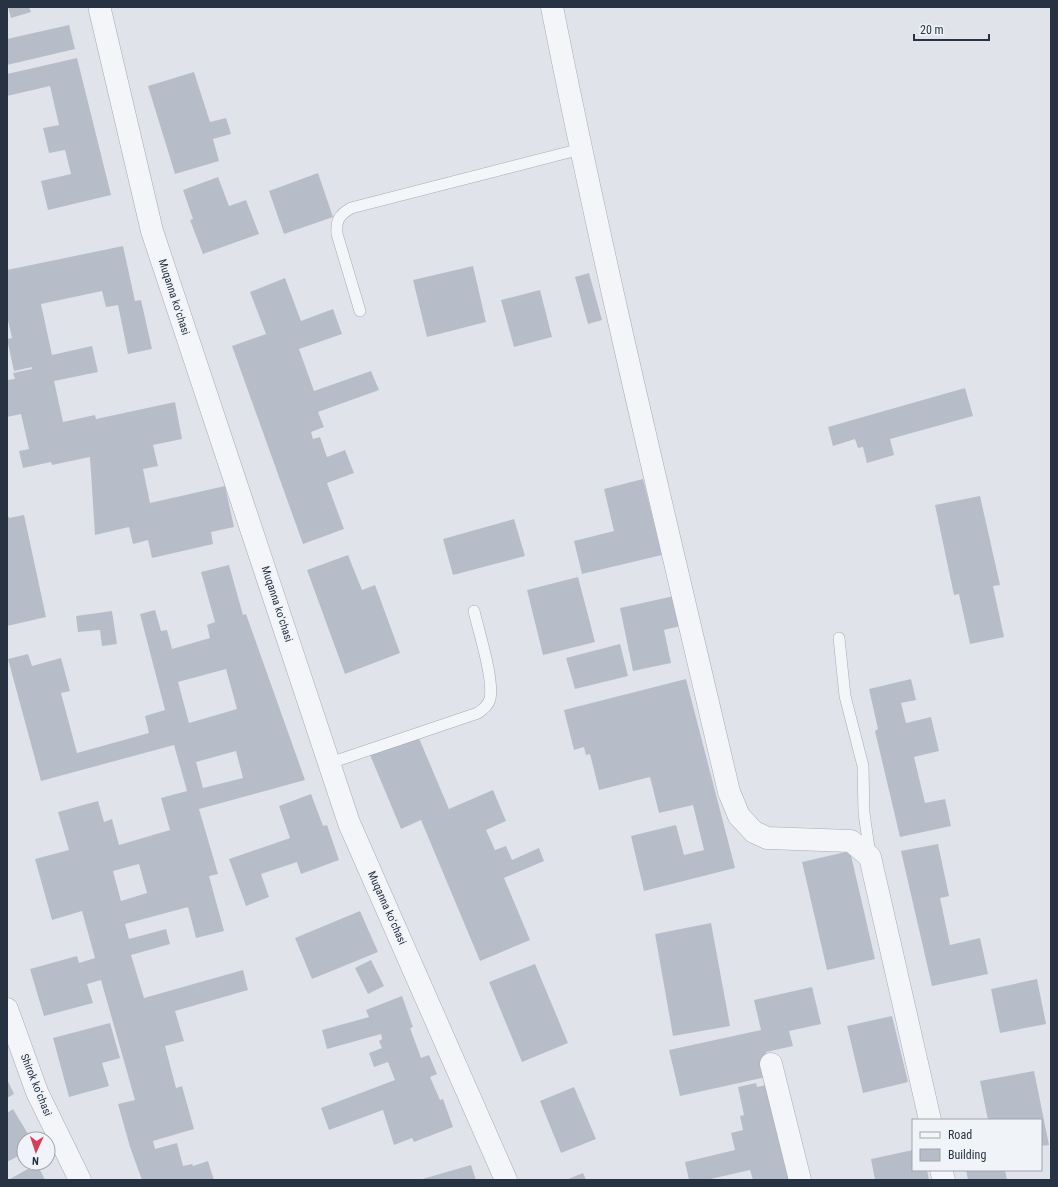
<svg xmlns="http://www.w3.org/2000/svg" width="1058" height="1187" font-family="'Roboto Condensed',sans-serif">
<rect width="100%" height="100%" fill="#e0e4ea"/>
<g fill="#b7bdc8" fill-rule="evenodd">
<polygon points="8,7 29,7 31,12 11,18"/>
<polygon points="69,25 75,49 7,65 7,39"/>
<polygon points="77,58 111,195 48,210 41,181 71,174 65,150 49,153 43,128 59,125 50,86 7,96 7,74"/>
<polygon points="194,72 210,122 226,118 231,134 213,139 219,161 175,174 148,86"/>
<polygon points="318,173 333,217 284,234 269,191"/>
<polygon points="218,177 229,206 246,200 259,234 203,254 190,220 193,219 183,190"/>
<polygon points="123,246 135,301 141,300 152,349 128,354 118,305 106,307 102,291 41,304 52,355 92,346 98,372 54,381 63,422 95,415 96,419 175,402 182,439 153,445 158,466 143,469 150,503 225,486 234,527 211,532 213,544 152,558 148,540 133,544 129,527 95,535 90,457 52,465 51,462 23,468 19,451 29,449 21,414 7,417 7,380 15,379 13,373 32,369 32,367 14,371 7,339 12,338 7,316 7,270"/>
<polygon points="473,266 486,322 427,337 413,280"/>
<polygon points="589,273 602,320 588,324 575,277"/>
<polygon points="285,278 301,321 333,309 342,334 299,349 314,391 371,371 379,390 318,412 324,427 311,432 313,439 320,437 327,457 345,450 354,473 327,483 344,529 303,544 232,346 266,334 250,292"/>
<polygon points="540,290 552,337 514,347 501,300"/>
<polygon points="965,388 973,416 890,439 894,455 867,463 863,447 858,448 855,439 833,446 828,427"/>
<polygon points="643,479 662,555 582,574 574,541 614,531 604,489"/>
<polygon points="980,496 1000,585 993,586 1004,637 970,644 959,594 954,595 935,505"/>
<polygon points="7,513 9,518 24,515 46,617 7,626"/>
<polygon points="514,519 525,556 453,575 443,539"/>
<polygon points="348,555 362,590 375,585 400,653 345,674 307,570"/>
<path d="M229,565L243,615L246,614L305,780L199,809L218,874L209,876L224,931L196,938L188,907L125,924L129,939L166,929L170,944L131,955L144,998L243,970L248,990L175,1011L184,1041L165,1046L176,1088L182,1086L194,1129L153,1141L155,1149L177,1143L183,1166L192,1164L193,1166L208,1161L214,1180H142L130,1147L118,1104L135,1100L101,980L87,984L93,1003L44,1016L30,969L77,956L79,963L95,958L82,911L52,920L35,859L69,850L58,812L98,801L104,822L112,819L119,845L170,830L161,798L187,791L174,745L41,781L8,659L28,654L32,666L61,658L70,691L61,693L77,753L149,733L145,716L165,710L140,614L155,610L161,631L167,630L172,649L210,638L207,625L215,622L201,572ZM226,669L237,709L189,723L178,682ZM236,751L243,778L203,788L196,762ZM139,864L147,893L121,901L113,871Z"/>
<polygon points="578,577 595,642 543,655 527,590"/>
<polygon points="674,596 680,626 664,630 671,663 633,671 620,608"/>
<polygon points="112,611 117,644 102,646 100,630 78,632 76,616"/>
<polygon points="620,644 628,676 575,689 566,658"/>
<polygon points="686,679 735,868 644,891 631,836 676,825 684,855 704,850 693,805 659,813 650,777 599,790 590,754 586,755 584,747 574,750 564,710"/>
<polygon points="911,679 916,700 901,703 906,723 931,717 939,751 914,757 925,803 945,799 951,826 900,837 875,731 878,729 869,689"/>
<polygon points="418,736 449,809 493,790 506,821 486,830 495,850 506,846 512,860 539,848 544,861 504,878 530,940 480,961 421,820 401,829 370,755"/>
<polygon points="311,794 323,826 327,825 339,860 301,874 297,862 261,874 269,897 246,906 229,859 290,838 279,806"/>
<polygon points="938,844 949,896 940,898 950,945 980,938 988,974 932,986 901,851"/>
<polygon points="850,851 875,959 827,970 802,862"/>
<polygon points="360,911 378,952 312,979 295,938"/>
<polygon points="711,923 730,1026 673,1036 655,934"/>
<polygon points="371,960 384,986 368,994 355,968"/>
<polygon points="535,964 568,1043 522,1062 489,982"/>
<polygon points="1037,979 1046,1024 1000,1033 991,989"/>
<polygon points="812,987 821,1024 789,1031 793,1046 766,1052 771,1076 680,1096 669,1050 761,1030 754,1000"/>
<polygon points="402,996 413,1027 410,1028 421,1058 429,1055 437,1074 430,1077 440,1100 443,1099 453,1127 414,1142 412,1138 394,1145 383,1110 329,1130 321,1108 395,1080 388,1062 374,1067 369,1053 382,1048 379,1041 382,1039 381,1034 327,1049 322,1030 369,1017 366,1010"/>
<polygon points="892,1016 908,1082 863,1093 847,1026"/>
<polygon points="110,1023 120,1058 102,1063 109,1086 69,1097 53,1038"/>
<polygon points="1034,1071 1049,1145 1041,1146 1041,1120 988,1120 980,1081"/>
<polygon points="7,1079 14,1094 7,1098"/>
<polygon points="756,1083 757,1087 770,1084 792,1180 753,1180 750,1170 706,1180 689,1180 685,1162 735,1150 731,1133 743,1130 740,1116 744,1115 738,1087"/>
<polygon points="574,1087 596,1139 561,1153 540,1101"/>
<polygon points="13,1109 31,1139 24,1139 24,1153 7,1162 7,1113"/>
<polygon points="913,1150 913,1170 927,1170 929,1180 875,1180 871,1159"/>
<polygon points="37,1164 45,1180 8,1180"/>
<polygon points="471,1165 476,1180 419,1180"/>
<polygon points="966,1170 1005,1170 1007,1180 968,1180"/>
<polygon points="583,1173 586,1180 566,1180"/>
</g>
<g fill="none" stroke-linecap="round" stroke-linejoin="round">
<g stroke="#a5abb5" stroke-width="12">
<g id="service">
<path d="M360,311L337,234C336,220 339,215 351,208L581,149"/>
<polyline points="839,638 845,696 863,766 864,813 870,855"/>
<path d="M330,763L478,713C483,709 488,706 490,699C494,678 479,633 474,611"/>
</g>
</g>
<g stroke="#a5abb5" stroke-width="23">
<g id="minor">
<path d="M552,7C604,270 668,531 729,792L739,816L754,832L767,838L851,841L870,857L930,1120"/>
<polyline points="100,10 152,231 349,823 506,1180"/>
<polyline points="7,1009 37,1092 80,1180"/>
<polyline points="771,1064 800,1180"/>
<polyline points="941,1170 944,1180"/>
</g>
</g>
<use href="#service" stroke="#f3f5f8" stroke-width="11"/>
<use href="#minor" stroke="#f3f5f8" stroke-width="22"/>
</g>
<g text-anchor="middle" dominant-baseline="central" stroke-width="3" stroke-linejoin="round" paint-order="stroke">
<g font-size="11" fill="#273243" stroke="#f0f3f7">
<text transform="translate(174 297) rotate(72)">Muqanna koʻchasi</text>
<text transform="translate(277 604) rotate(72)">Muqanna koʻchasi</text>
<text transform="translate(387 908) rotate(66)">Muqanna koʻchasi</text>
<text transform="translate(36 1085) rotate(68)">Shirok koʻchasi</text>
</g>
</g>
<rect width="1058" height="1187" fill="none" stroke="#273243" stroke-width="16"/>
<rect x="912" y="1119" width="130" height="52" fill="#f0f3f7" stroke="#a0a6af"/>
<rect x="920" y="1132" width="20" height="6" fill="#f3f5f8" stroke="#a0a6af"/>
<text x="948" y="1139" font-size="12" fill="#273243">Road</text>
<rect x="920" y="1149" width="20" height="12" fill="#b7bdc8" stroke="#a0a6af"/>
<text x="948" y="1159" font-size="12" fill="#273243">Building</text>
<g transform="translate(36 1151) rotate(183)"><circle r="19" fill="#f0f3f7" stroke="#a0a6af"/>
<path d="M0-3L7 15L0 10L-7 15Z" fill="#d73d58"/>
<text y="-6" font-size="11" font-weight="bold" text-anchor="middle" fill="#273243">N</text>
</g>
<path d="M914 34v6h75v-6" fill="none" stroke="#273243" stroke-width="2"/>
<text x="920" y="34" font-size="12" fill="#273243" stroke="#f0f3f7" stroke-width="3" paint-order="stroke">20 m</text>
</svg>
